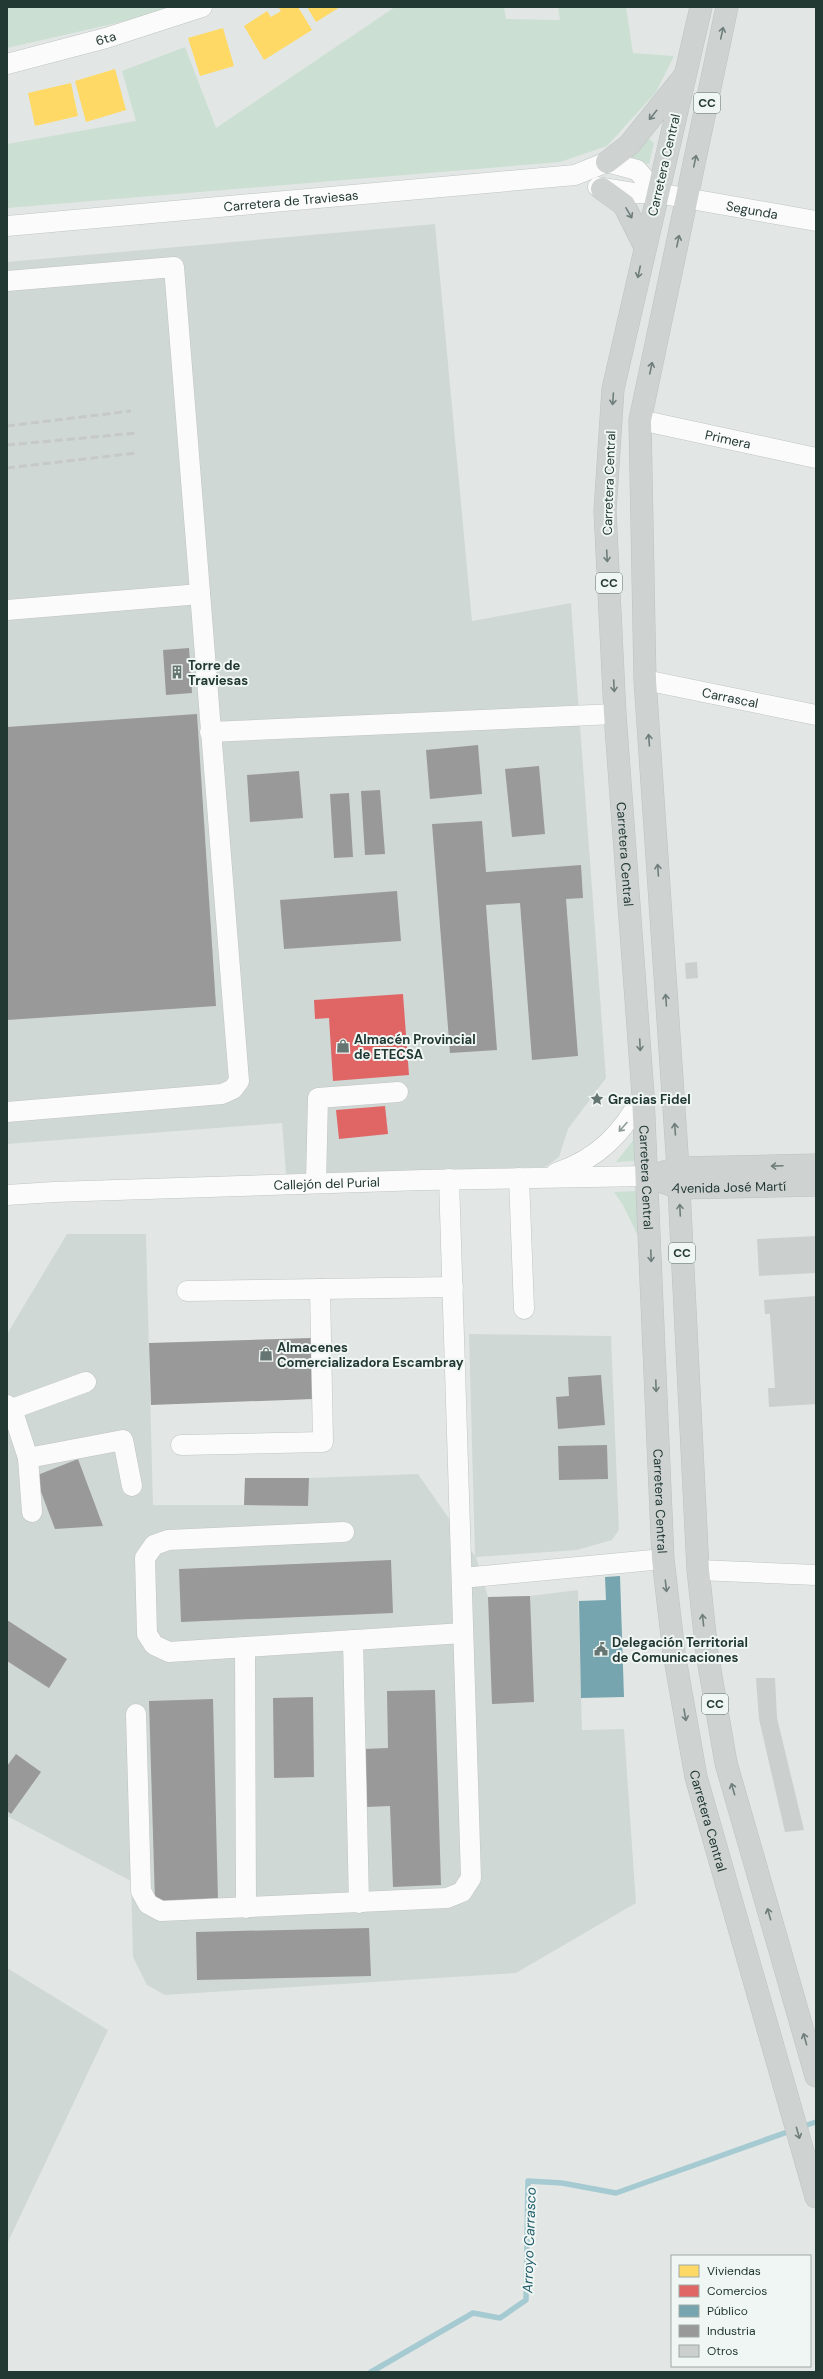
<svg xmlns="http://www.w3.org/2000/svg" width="823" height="2379" font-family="'DM Sans',sans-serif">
<rect width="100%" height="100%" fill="#e2e7e5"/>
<g fill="#d0d8d5">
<polygon points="435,224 472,621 571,603 606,1078 568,1129 559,1157 545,1167 286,1174 282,1123 7,1144 7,262"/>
<polygon points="67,1234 146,1234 153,1505 244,1505 245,1478 309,1478 418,1474 475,1556 469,1334 611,1336 619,1530 612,1540 577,1550 476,1557 488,1597 530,1596 578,1590 582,1730 624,1729 636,1903 516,1973 165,1995 147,1985 133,1957 131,1881 7,1816 7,1334"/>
<polygon points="7,1968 108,2030 7,2244"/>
</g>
<g fill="#ccdfd3">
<polygon points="7,7 174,7 156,14 7,48"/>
<polygon points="395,7 504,7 506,19 560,20 558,7 626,7 633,53 674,56 656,92 607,146 560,162 7,208 7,144 136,121 122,71 185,47 216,128"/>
<polygon points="648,138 654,143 649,164 627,159"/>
<polygon points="635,1138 636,1161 616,1162"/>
<polygon points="637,1191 640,1240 623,1205 614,1192"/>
</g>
<g fill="#ffd966">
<polygon points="278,7 298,7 312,30 264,60 244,26 267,11 271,17 281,11"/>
<polygon points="307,7 340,7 316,22"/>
<polygon points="223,28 234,66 200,76 188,38"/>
<polygon points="115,69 126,110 86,122 75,81"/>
<polygon points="71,83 78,116 35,126 28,93"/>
</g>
<g fill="#e06666">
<polygon points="403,994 409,1075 333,1081 329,1018 315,1019 314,1000"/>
<polygon points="385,1106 388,1134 339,1139 336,1110"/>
</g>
<polygon fill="#76a5af" points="620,1576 624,1697 581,1698 579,1601 606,1600 605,1577"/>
<g fill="#999">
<polygon points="189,648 192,693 166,695 163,650"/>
<polygon points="197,714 216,1006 7,1020 7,727"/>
<polygon points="478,745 482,794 430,799 426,750"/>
<polygon points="539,766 545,834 512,837 505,769"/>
<polygon points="299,771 303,818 250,822 247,775"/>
<polygon points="380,790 385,854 365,855 361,791"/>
<polygon points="349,793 353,857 334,858 330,794"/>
<polygon points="482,821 486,872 581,865 583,898 566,899 578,1056 532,1060 520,903 486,905 497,1050 450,1053 432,824"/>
<polygon points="397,891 401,941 284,949 280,900"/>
<polygon points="311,1338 313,1399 151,1405 149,1343"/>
<polygon points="601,1375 605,1425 558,1429 556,1397 569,1396 568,1377"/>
<polygon points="607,1445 608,1479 559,1480 558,1446"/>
<polygon points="78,1459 103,1526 55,1529 35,1476"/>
<polygon points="245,1478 309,1478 308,1506 244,1505"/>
<polygon points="391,1560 393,1613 181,1622 179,1569"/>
<polygon points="530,1596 534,1702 492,1704 488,1597"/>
<polygon points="7,1620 67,1659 49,1688 7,1661"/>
<polygon points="435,1690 441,1885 393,1887 390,1806 366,1807 364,1749 388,1748 387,1691"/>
<polygon points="313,1697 314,1777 274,1778 273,1698"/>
<polygon points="213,1699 218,1900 155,1902 149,1701"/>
<polygon points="16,1754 41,1772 11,1814 7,1811 7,1766"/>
<polygon points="369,1928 371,1976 197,1980 196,1932"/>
</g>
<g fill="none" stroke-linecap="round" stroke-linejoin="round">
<g stroke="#a6cad1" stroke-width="5.5">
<polyline points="801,2127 816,2122"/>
<polyline points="371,2372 473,2313 500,2318 526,2300 528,2181 562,2183 616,2193 793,2130"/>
</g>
</g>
<g fill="#cbcfce">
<polygon points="697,962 698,978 686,979 685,963"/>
<polygon points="816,1236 816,1273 759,1276 757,1239"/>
<polygon points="816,1296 816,1404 769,1407 768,1388 775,1388 770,1314 765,1314 764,1300"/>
<polygon points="756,1678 775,1678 777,1718 804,1830 785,1832 759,1719"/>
</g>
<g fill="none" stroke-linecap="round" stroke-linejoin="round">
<g stroke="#bfc4c2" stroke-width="21">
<g id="minor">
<path id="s1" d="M7,64L106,38L202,7"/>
<path id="s2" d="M598,187L635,193H657L816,221"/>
<path id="s3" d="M7,226L575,175L607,162L637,170L657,193"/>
<polyline points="7,281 174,267 239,1081 233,1089 222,1094 7,1112"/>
<path id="s4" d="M640,420L816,458"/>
<polyline points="7,610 200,594"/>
<path id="s5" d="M645,680L816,715"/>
<polyline points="210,732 615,714"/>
<path d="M556,1173C598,1159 623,1133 643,1095"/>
<polyline points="519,1178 524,1309"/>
<polyline points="316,1183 318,1098 398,1092"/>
<path id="s6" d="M7,1195L54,1192L424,1180L647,1176"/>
<polyline points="187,1291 453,1287"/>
<polyline points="7,1405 12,1409 28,1458 32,1512"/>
<polyline points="12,1409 86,1382"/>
<polyline points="181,1445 323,1442 320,1289"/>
<polyline points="28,1458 123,1440 132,1486"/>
<polyline points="344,1532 168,1540 154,1545 145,1558 147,1634 154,1645 169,1652 463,1633"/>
<polyline points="698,1570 816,1575"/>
<polyline points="462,1578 663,1559"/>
<polyline points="353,1640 359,1903"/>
<polyline points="245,1647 246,1908"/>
<polyline points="136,1714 141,1891 148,1904 161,1911 447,1898 462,1892 471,1878 449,1179"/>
</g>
</g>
<g stroke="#bcc3c1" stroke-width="23">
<g id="major">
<path id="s7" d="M701,7L613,389L605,511L615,714L643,1095L663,1559L674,1653L696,1777L816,2197"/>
<polyline points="727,7 640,420 645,680 678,1168 698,1570 707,1653 726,1763 816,2076"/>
<polyline points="607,162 629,145 682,79"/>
<polyline points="602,189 624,205 645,247"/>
<polyline points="664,1172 678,1168 816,1165"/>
<path id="s8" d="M665,1183L679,1188L816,1185"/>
</g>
</g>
<use href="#minor" stroke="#fbfbfb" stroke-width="20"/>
<use href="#major" stroke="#ced3d2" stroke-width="22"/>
<g stroke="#c6c9c8" stroke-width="3" stroke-dasharray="8 4" stroke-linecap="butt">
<polyline points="7,426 131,411"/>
<polyline points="7,445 137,433"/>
<polyline points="7,468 136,453"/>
</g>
</g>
<defs><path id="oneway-shaft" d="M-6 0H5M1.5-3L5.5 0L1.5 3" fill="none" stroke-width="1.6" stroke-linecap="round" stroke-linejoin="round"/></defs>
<g stroke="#6f7e7b">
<use href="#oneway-shaft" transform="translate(722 33) rotate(-78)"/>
<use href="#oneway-shaft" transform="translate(653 115) rotate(129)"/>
<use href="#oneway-shaft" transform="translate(695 161) rotate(-78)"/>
<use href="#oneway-shaft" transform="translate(629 213) rotate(60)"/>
<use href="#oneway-shaft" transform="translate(678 241) rotate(-78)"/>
<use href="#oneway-shaft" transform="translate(639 272) rotate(102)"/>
<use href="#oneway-shaft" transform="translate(651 368) rotate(-78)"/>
<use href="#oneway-shaft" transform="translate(613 399) rotate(94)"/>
<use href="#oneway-shaft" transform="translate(607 556) rotate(87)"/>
<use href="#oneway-shaft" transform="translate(614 686) rotate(87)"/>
<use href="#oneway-shaft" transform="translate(649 740) rotate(-94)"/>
<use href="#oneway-shaft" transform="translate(658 870) rotate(-94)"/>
<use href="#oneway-shaft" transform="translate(666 1000) rotate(-94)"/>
<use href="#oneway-shaft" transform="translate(640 1045) rotate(87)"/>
<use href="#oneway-shaft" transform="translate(675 1129) rotate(-94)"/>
<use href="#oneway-shaft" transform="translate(777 1166) rotate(178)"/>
<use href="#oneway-shaft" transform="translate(680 1210) rotate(-93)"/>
<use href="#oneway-shaft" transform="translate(651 1256) rotate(88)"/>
<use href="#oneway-shaft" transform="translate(656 1386) rotate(88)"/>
<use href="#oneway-shaft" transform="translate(666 1586) rotate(83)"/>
<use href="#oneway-shaft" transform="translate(703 1620) rotate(-96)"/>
<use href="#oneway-shaft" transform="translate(685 1715) rotate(80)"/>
<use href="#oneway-shaft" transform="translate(733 1789) rotate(-106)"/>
<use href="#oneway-shaft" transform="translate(769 1914) rotate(-106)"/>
<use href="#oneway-shaft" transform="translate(805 2039) rotate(-106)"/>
<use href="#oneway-shaft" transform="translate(798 2133) rotate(74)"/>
</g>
<use stroke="#8e9a97" href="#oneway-shaft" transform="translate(623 1127) rotate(132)"/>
<defs>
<g id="building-bare" transform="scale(1.08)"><path d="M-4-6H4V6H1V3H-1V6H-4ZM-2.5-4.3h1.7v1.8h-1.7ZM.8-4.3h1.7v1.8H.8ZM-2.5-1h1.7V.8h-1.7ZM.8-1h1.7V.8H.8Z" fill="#657571" stroke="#f0f6f3" stroke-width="2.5" paint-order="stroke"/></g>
<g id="shop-bare" transform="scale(1.08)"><path d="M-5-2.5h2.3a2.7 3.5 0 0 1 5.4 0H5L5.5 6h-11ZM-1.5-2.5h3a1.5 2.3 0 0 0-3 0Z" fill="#657571" stroke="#f0f6f3" stroke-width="2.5" paint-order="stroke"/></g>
<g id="sight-bare" transform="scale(1.08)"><path d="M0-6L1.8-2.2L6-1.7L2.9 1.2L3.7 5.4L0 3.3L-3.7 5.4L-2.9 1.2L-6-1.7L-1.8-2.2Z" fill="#657571" stroke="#f0f6f3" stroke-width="2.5" paint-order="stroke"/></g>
<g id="civic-bare" transform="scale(1.08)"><path d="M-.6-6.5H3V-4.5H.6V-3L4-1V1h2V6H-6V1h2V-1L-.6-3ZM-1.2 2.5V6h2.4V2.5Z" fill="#657571" stroke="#f0f6f3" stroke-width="2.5" paint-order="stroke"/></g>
</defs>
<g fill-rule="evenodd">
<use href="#building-bare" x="177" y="672"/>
<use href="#shop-bare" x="343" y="1046"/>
<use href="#sight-bare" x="597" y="1099"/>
<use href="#shop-bare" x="266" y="1354"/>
<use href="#civic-bare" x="601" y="1649"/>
</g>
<g text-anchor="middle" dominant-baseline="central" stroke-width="4" stroke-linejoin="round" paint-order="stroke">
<g fill="#f0f6f3" stroke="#60716d" stroke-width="1">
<rect x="694" y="93" width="26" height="20" rx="3"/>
<rect x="596" y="573" width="26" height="20" rx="3"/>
<rect x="669" y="1243" width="26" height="20" rx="3"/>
<rect x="702" y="1694" width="26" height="20" rx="3"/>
</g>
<g font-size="12" font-weight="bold" fill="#223833">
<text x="707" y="103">CC</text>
<text x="609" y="583">CC</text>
<text x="682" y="1253">CC</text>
<text x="715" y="1704">CC</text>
</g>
<g font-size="13" fill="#223833" stroke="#f0f6f3">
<text stroke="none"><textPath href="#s1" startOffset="102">6ta</textPath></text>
<text transform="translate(664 165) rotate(-77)">Carretera Central</text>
<text stroke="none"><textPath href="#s3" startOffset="285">Carretera de Traviesas</textPath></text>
<text stroke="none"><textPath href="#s2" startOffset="156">Segunda</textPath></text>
<text stroke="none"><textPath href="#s4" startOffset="90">Primera</textPath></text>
<text transform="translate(609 483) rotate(-88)">Carretera Central</text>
<text stroke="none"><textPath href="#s5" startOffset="87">Carrascal</textPath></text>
<text stroke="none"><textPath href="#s7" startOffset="858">Carretera Central</textPath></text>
<text stroke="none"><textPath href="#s7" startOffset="1182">Carretera Central</textPath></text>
<text stroke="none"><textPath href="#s6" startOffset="320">Callejón del Purial</textPath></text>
<text stroke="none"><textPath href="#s8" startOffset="65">Avenida José Martí</textPath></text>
<text stroke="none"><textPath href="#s7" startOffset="1506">Carretera Central</textPath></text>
<text stroke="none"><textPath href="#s7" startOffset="1830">Carretera Central</textPath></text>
</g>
<g font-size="13" font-weight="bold" fill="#223833" stroke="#f0f6f3" text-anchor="start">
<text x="188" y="665">Torre de<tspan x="188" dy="15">Traviesas</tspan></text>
<text x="354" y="1039">Almacén Provincial<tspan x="354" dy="15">de ETECSA</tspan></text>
<text x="608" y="1099">Gracias Fidel</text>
<text x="277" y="1347">Almacenes<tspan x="277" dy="15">Comercializadora Escambray</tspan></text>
<text x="612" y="1642">Delegación Territorial<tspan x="612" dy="15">de Comunicaciones</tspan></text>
</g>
<g font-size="14" font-style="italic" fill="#235e6d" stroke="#f0f6f3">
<text transform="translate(529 2240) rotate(-88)">Arroyo Carrasco</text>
</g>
</g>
<rect width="823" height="2379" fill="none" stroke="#223833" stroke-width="16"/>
<rect x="671" y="2255" width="140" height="112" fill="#f0f6f3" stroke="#9eaaa6"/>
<rect x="679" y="2265" width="20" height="12" fill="#ffd966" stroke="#9eaaa6"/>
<text x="707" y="2275" font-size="12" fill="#223833">Viviendas</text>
<rect x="679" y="2285" width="20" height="12" fill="#e06666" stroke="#9eaaa6"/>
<text x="707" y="2295" font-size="12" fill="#223833">Comercios</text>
<rect x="679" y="2305" width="20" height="12" fill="#76a5af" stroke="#9eaaa6"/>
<text x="707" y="2315" font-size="12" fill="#223833">Público</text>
<rect x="679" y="2325" width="20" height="12" fill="#999999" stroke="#9eaaa6"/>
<text x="707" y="2335" font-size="12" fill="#223833">Industria</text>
<rect x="679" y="2345" width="20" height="12" fill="#cbcfce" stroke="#9eaaa6"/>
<text x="707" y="2355" font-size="12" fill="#223833">Otros</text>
</svg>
